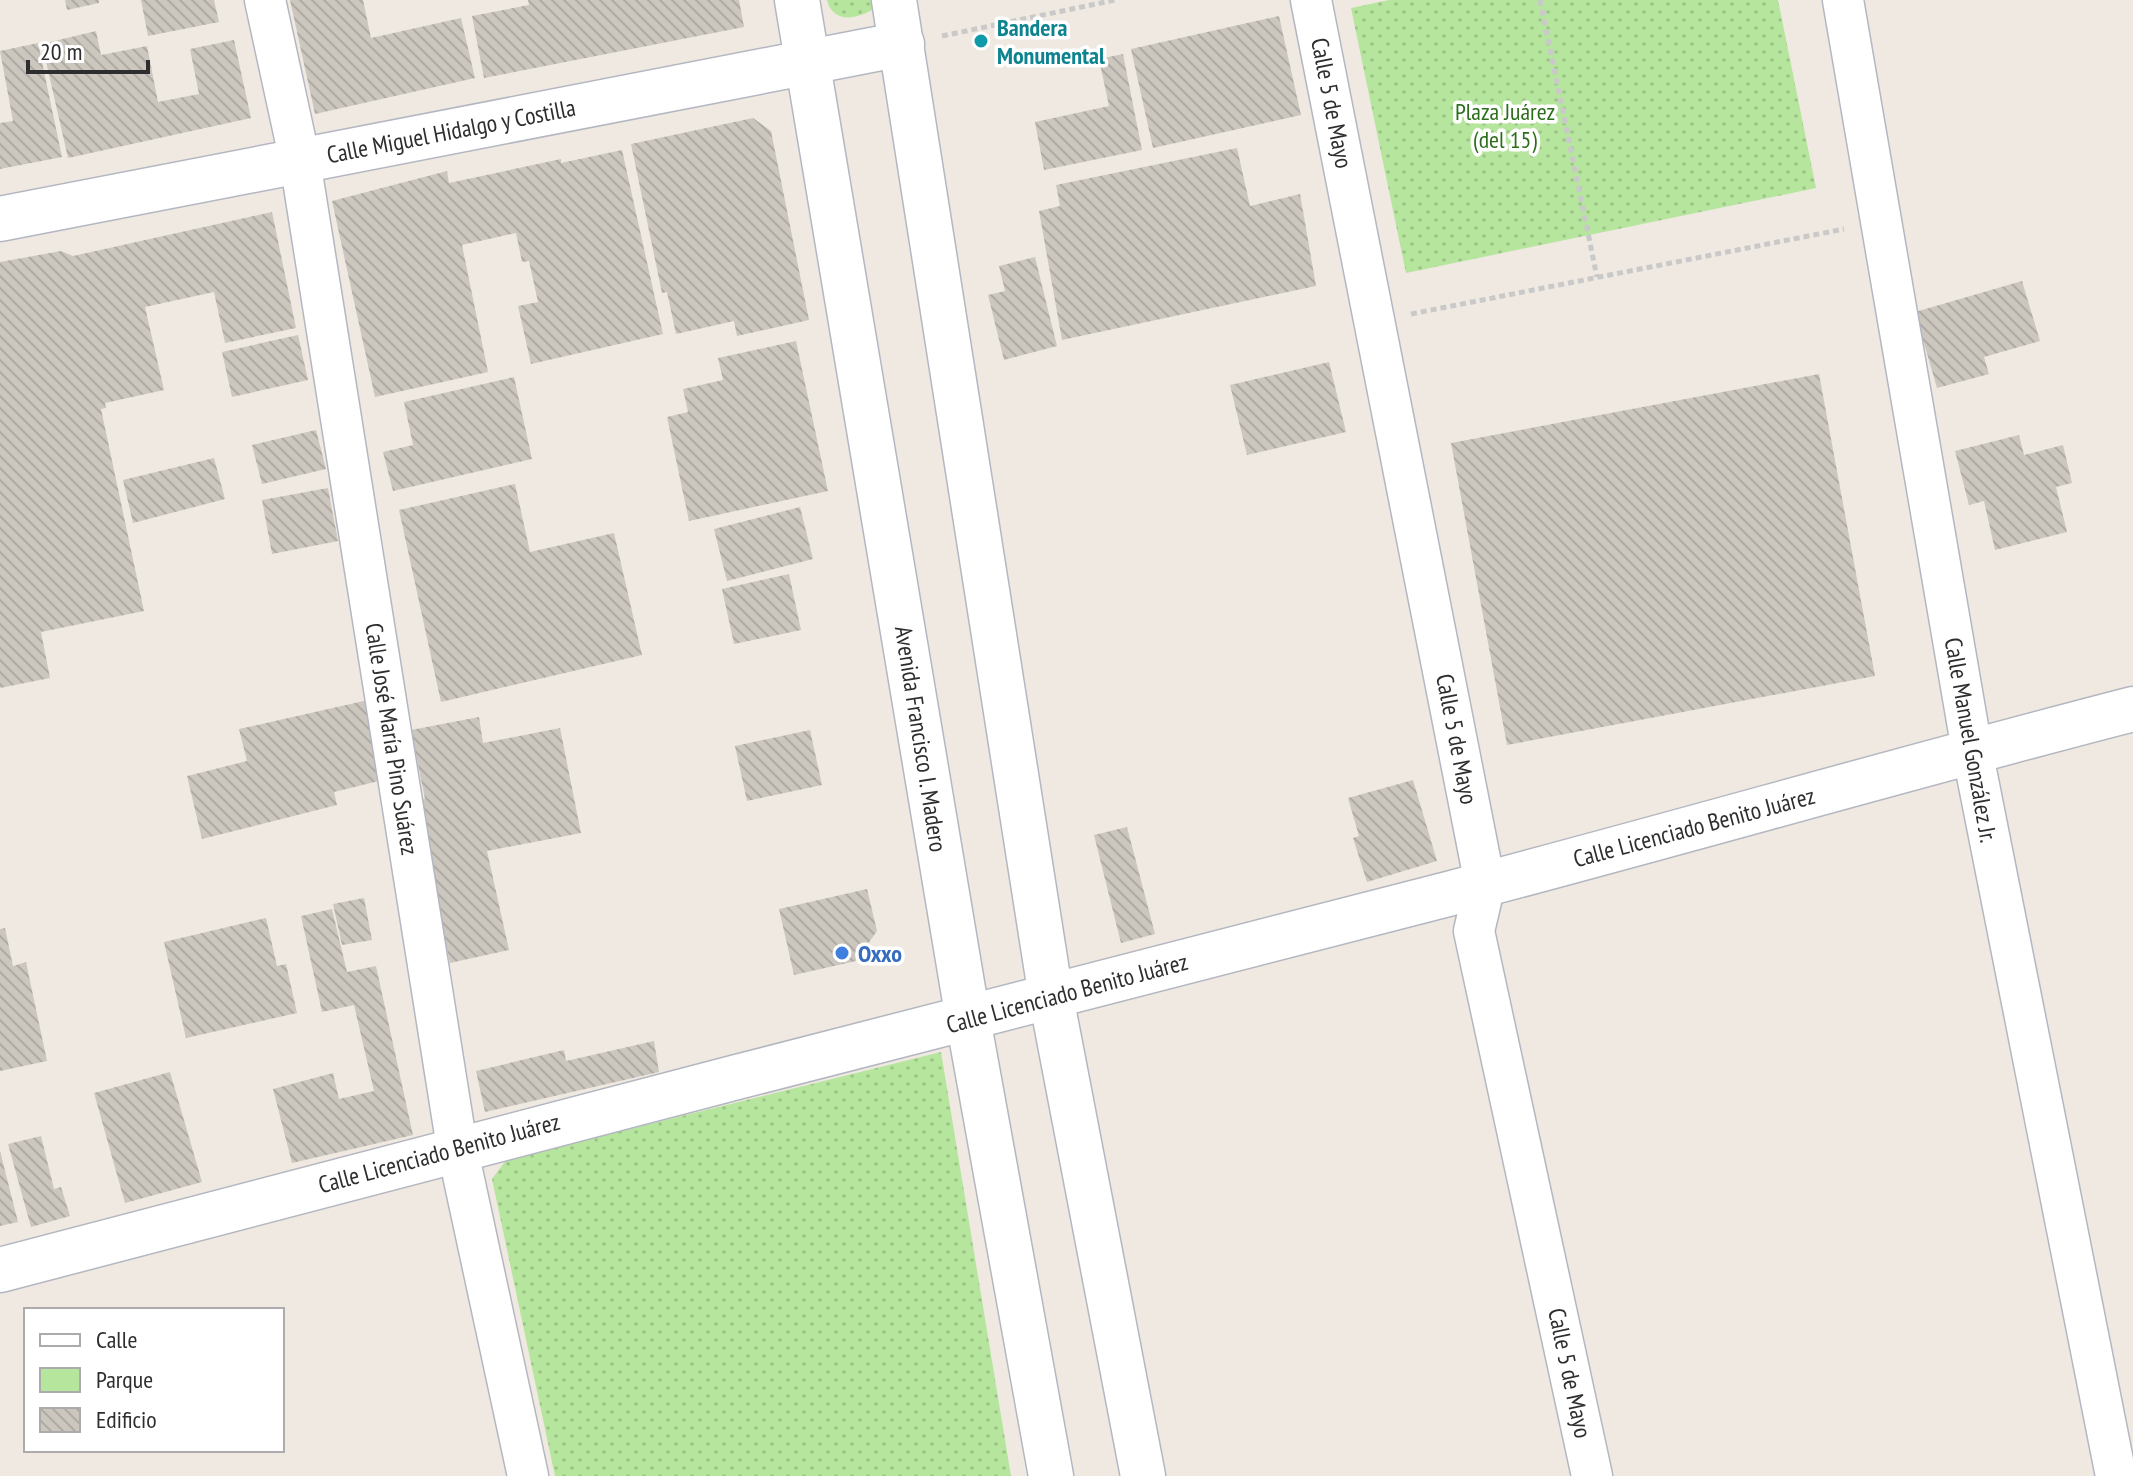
<svg xmlns="http://www.w3.org/2000/svg" width="2133" height="1476" font-family="'PT Sans Narrow',sans-serif">
<defs>
<pattern id="green-dots" width="8" height="8" patternUnits="userSpaceOnUse" patternTransform="scale(2)"><rect width="8" height="8" fill="#b6e59e"/><path d="M2 2h.1M6 6h.1" fill="none" stroke="#9dc588" stroke-width="1.8" stroke-linecap="round"/></pattern>
<pattern id="building-back-hatch" width="6" height="6" patternUnits="userSpaceOnUse" patternTransform="scale(2)"><rect width="6" height="6" fill="#cbc7bf"/><path d="M-1 5l2 2M0 0l6 6M5-1l2 2" fill="none" stroke="#afaba4"/></pattern>
</defs>
<rect width="100%" height="100%" fill="#efe9e1"/>
<g fill="url(#green-dots)">
<path d="M827,0H877V7C860,18 834,26 827,0Z"/>
<polygon points="1389,0 1778,0 1816,188 1406,273 1351,8"/>
<polygon points="941,1052 1011,1476 555,1476 492,1179 507,1159"/>
</g>
<g fill="url(#building-back-hatch)">
<polygon points="65,0 99,0 99,3 67,10"/>
<polygon points="141,0 214,0 219,22 148,36"/>
<polygon points="290,0 363,0 371,38 461,18 475,78 315,114"/>
<polygon points="528,0 739,0 744,27 484,78 472,16 529,5"/>
<polygon points="1279,16 1301,115 1153,148 1131,49"/>
<polygon points="96,31 101,55 147,46 158,102 199,94 190,49 234,40 251,118 68,158 42,44"/>
<polygon points="38,43 62,157 0,169 0,123 13,121 0,51"/>
<polygon points="1123,54 1142,150 1044,170 1035,122 1109,106 1099,59"/>
<polygon points="753,118 771,131 809,320 737,336 734,321 676,334 667,292 662,293 631,144"/>
<polygon points="1237,148 1250,206 1300,194 1316,286 1062,340 1039,211 1060,206 1056,185"/>
<polygon points="622,150 663,334 531,364 518,306 538,302 529,261 522,262 516,233 462,245 488,372 375,397 332,201 447,171 449,183 561,159 561,163"/>
<polygon points="272,212 296,328 225,343 214,292 145,307 164,390 105,403 106,408 101,409 144,611 41,632 50,678 0,688 0,262 61,251 73,256"/>
<polygon points="1035,257 1057,346 1004,360 988,295 1005,291 999,266"/>
<polygon points="2022,281 2040,341 1984,357 1989,374 1937,388 1915,312"/>
<polygon points="298,335 308,380 232,397 222,352"/>
<polygon points="796,341 828,491 689,521 667,417 688,412 683,389 723,380 718,358"/>
<polygon points="1329,362 1346,432 1247,455 1230,385"/>
<polygon points="1819,374 1875,676 1507,745 1451,443"/>
<polygon points="514,377 532,459 393,491 383,452 413,445 404,402"/>
<polygon points="316,430 326,469 262,484 252,445"/>
<polygon points="2019,435 2024,455 2063,445 2072,483 2056,487 2067,532 1995,550 1984,501 1969,505 1955,451"/>
<polygon points="214,458 225,499 133,523 123,480"/>
<polygon points="515,484 530,552 614,533 642,655 441,702 399,510"/>
<polygon points="328,488 338,541 272,554 262,500"/>
<polygon points="800,507 813,559 727,581 714,529"/>
<polygon points="789,574 801,630 734,644 722,589"/>
<polygon points="377,698 391,778 334,792 337,805 202,839 187,776 247,761 239,729"/>
<polygon points="479,717 483,743 560,728 581,833 487,851 509,950 450,963 415,800 425,799 411,730"/>
<polygon points="810,730 822,785 747,801 735,746"/>
<polygon points="1413,780 1437,861 1367,882 1353,838 1359,836 1348,798"/>
<polygon points="1127,827 1155,934 1121,943 1094,835"/>
<polygon points="867,889 877,931 856,961 794,975 779,909"/>
<polygon points="364,898 372,940 342,945 333,904"/>
<polygon points="332,909 347,972 376,966 413,1135 292,1163 273,1089 333,1073 339,1099 374,1091 354,1005 322,1012 301,916"/>
<polygon points="266,918 277,966 286,964 297,1013 186,1038 164,942"/>
<polygon points="5,928 13,966 26,962 47,1061 0,1071 0,929"/>
<polygon points="654,1041 659,1072 485,1112 476,1071 564,1050 566,1061"/>
<polygon points="170,1072 202,1182 125,1203 94,1093"/>
<polygon points="41,1136 54,1189 61,1187 70,1216 31,1227 8,1144"/>
<polygon points="0,1151 18,1222 0,1226"/>
</g>
<g fill="none" stroke-linecap="round" stroke-linejoin="round">
<g stroke="#b4b7c1" stroke-width="43">
<g id="minor">
<polyline points="265,0 300,161 457,1147 528,1476"/>
<polyline points="1311,0 1485,884 1474,931 1592,1476"/>
<polyline points="1843,0 1972,750 2116,1476"/>
</g>
</g>
<g stroke="#b4b7c1" stroke-width="47">
<g id="tertiary">
<polyline points="0,219 902,44"/>
<path d="M0,1270C482,1141 965,1019 1448,894C1677,834 1904,768 2133,709"/>
</g>
</g>
<g stroke="#b4b7c1" stroke-width="47">
<g id="secondary">
<polyline points="797,0 968,1019 1051,1476"/>
<polyline points="894,0 1051,997 1143,1476"/>
</g>
</g>
<g stroke="#c9c9c9" stroke-width="5" stroke-dasharray="6 4" stroke-linecap="butt">
<polyline points="1540,0 1597,277"/>
<polyline points="942,36 1115,0"/>
<polyline points="1411,314 1844,229"/>
</g>
<use href="#minor" stroke="#fff" stroke-width="40"/>
<use href="#tertiary" stroke="#fff" stroke-width="44"/>
<use href="#secondary" stroke="#fff" stroke-width="44"/>
</g>
<circle fill="#0f9aa8" stroke="#fff" stroke-width="3" cx="981" cy="41" r="8"/>
<circle fill="#3f7fe0" stroke="#fff" stroke-width="3" cx="842" cy="953" r="8"/>
<g text-anchor="middle" dominant-baseline="central" stroke-width="7" stroke-linejoin="round" paint-order="stroke">
<g font-size="24" font-weight="bold" fill="#0d838f" stroke="#fff" text-anchor="start">
<text x="997" y="27">Bandera<tspan x="997" dy="28">Monumental</tspan></text>
</g>
<g font-size="24" fill="#2e2e2e" stroke="#fff">
<text transform="translate(1332 103) rotate(79)">Calle 5 de Mayo</text>
<text transform="translate(451 131) rotate(-11)">Calle Miguel Hidalgo y Costilla</text>
<text transform="translate(392 739) rotate(81)">Calle José María Pino Suárez</text>
<text transform="translate(921 739) rotate(81)">Avenida Francisco I. Madero</text>
<text transform="translate(1457 739) rotate(79)">Calle 5 de Mayo</text>
<text transform="translate(1971 740) rotate(80)">Calle Manuel González Jr.</text>
<text transform="translate(1694 827) rotate(-15)">Calle Licenciado Benito Juárez</text>
<text transform="translate(1067 993) rotate(-15)">Calle Licenciado Benito Juárez</text>
<text transform="translate(439 1153) rotate(-15)">Calle Licenciado Benito Juárez</text>
<text transform="translate(1570 1373) rotate(78)">Calle 5 de Mayo</text>
</g>
<g font-size="24" fill="#2c6e1b" stroke="#fff">
<text x="1505" y="111">Plaza Juárez<tspan x="1505" dy="28">(del 15)</tspan></text>
</g>
<g font-size="24" font-weight="bold" fill="#366cbe" stroke="#fff" text-anchor="start">
<text x="858" y="953">Oxxo</text>
</g>
</g>
<rect x="24" y="1308" width="260" height="144" fill="#ffffff" stroke="#ababab" stroke-width="2"/>
<rect x="40" y="1334" width="40" height="12" fill="#ffffff" stroke="#ababab" stroke-width="2"/>
<text x="96" y="1348" font-size="24" fill="#2e2e2e">Calle</text>
<rect x="40" y="1368" width="40" height="24" fill="#b6e59e" stroke="#ababab" stroke-width="2"/>
<text x="96" y="1388" font-size="24" fill="#2e2e2e">Parque</text>
<rect x="40" y="1408" width="40" height="24" fill="url(#building-back-hatch)" stroke="#ababab" stroke-width="2"/>
<text x="96" y="1428" font-size="24" fill="#2e2e2e">Edificio</text>
<path d="M28 60v12h120v-12" fill="none" stroke="#2e2e2e" stroke-width="4"/>
<text x="40" y="60" font-size="24" fill="#2e2e2e" stroke="#ffffff" stroke-width="6" paint-order="stroke">20 m</text>
</svg>
